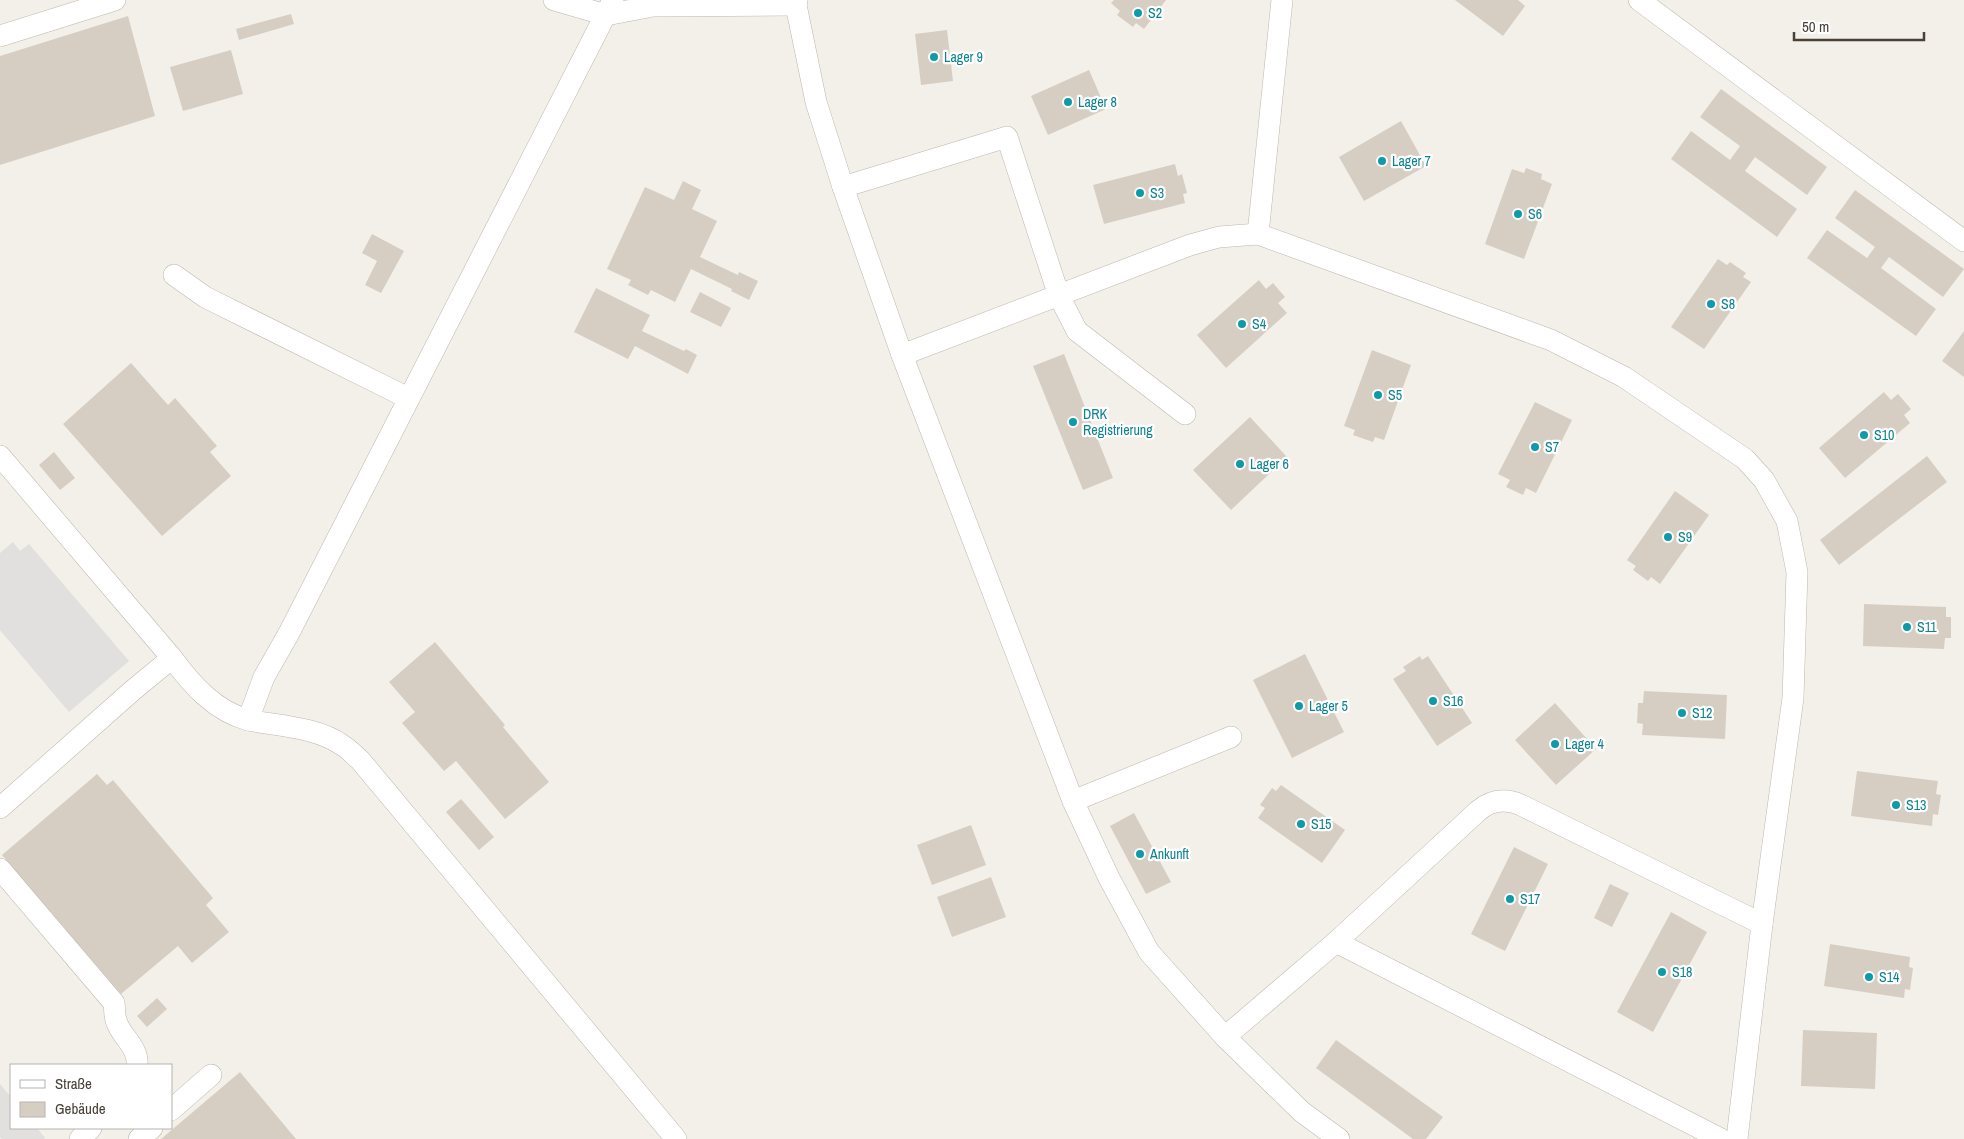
<svg xmlns="http://www.w3.org/2000/svg" width="1964" height="1139" font-family="'Archivo Narrow',sans-serif">
<rect width="100%" height="100%" fill="#f3f0ea"/>
<g fill="#e2e0de">
<polygon points="13,542 20,551 29,544 129,661 69,712 0,630 0,553"/>
<polygon points="0,1084 11,1097 11,1128 37,1128 45,1138 44,1139 2,1139 0,1137"/>
</g>
<g fill="#d7cec3">
<polygon points="1114,0 1166,0 1144,29 1136,23 1133,27 1117,15 1120,11 1111,3"/>
<polygon points="1455,0 1518,0 1525,6 1503,36"/>
<polygon points="291,14 294,24 239,40 236,29"/>
<polygon points="128,16 155,116 0,165 0,56"/>
<polygon points="947,30 953,81 921,85 915,34"/>
<polygon points="231,50 243,94 183,111 170,67"/>
<polygon points="1089,70 1106,109 1048,135 1031,96"/>
<polygon points="1721,89 1827,167 1807,195 1755,157 1745,171 1797,209 1777,237 1671,159 1691,131 1730,160 1740,146 1700,117"/>
<polygon points="1401,121 1426,166 1364,201 1339,157"/>
<polygon points="1175,164 1178,176 1182,174 1187,193 1183,194 1185,203 1104,224 1093,185"/>
<polygon points="1526,168 1542,174 1541,179 1552,184 1524,259 1485,244 1512,169 1524,173"/>
<polygon points="683,181 701,190 692,209 717,221 700,257 738,275 739,272 758,281 749,300 731,291 732,289 691,269 675,302 651,290 648,295 628,285 631,280 607,269 645,187 674,200"/>
<polygon points="1855,190 1964,269 1943,297 1889,257 1881,268 1936,309 1916,336 1807,258 1827,230 1867,258 1875,247 1835,218"/>
<polygon points="372,234 404,251 381,293 365,285 377,261 362,253"/>
<polygon points="1718,259 1727,265 1730,262 1746,273 1743,277 1751,282 1704,349 1671,327"/>
<polygon points="1259,280 1266,289 1273,283 1285,297 1278,303 1287,313 1226,368 1197,335"/>
<polygon points="596,288 650,315 642,331 684,351 686,349 697,355 688,374 635,346 628,359 574,332"/>
<polygon points="700,292 731,308 721,327 690,312"/>
<polygon points="1964,331 1964,377 1942,361"/>
<polygon points="1372,350 1411,365 1384,440 1375,437 1373,442 1353,435 1355,430 1344,426"/>
<polygon points="1064,354 1113,478 1083,490 1033,366"/>
<polygon points="131,363 168,405 175,398 217,446 210,452 231,476 162,536 63,424"/>
<polygon points="1884,392 1891,400 1898,394 1911,409 1904,415 1910,423 1845,478 1819,448"/>
<polygon points="1535,402 1572,420 1536,493 1526,488 1523,495 1506,487 1510,480 1498,474"/>
<polygon points="1250,417 1287,457 1231,510 1193,470"/>
<polygon points="54,452 75,478 60,490 39,465"/>
<polygon points="1927,456 1947,482 1839,565 1820,540"/>
<polygon points="1675,491 1709,515 1660,584 1651,577 1648,581 1633,570 1636,566 1627,560"/>
<polygon points="1864,604 1946,607 1946,617 1951,617 1951,638 1945,638 1944,649 1863,646"/>
<polygon points="435,642 505,725 503,727 549,782 505,819 456,761 444,771 402,723 415,712 389,682"/>
<polygon points="1305,654 1344,732 1292,758 1253,680"/>
<polygon points="1420,656 1422,660 1428,656 1472,723 1437,746 1393,679 1406,671 1403,667"/>
<polygon points="1644,691 1727,695 1725,739 1642,735 1643,724 1637,723 1638,703 1643,703"/>
<polygon points="1555,703 1596,749 1556,785 1515,740"/>
<polygon points="1857,771 1938,781 1936,794 1941,795 1938,815 1933,814 1932,826 1851,816"/>
<polygon points="97,774 107,785 113,780 213,898 206,905 229,932 192,963 178,946 121,994 2,855"/>
<polygon points="1281,785 1345,830 1322,863 1258,818 1265,808 1260,805 1272,788 1276,791"/>
<polygon points="461,799 494,837 479,850 446,812"/>
<polygon points="1134,813 1171,882 1146,894 1110,826"/>
<polygon points="971,825 986,865 932,885 917,845"/>
<polygon points="1514,847 1548,864 1505,951 1471,934"/>
<polygon points="991,877 1006,917 952,937 937,897"/>
<polygon points="1610,884 1629,893 1612,927 1594,918"/>
<polygon points="1671,912 1707,932 1653,1032 1617,1012"/>
<polygon points="1830,944 1910,957 1909,967 1913,968 1910,990 1905,989 1904,998 1824,986"/>
<polygon points="157,998 167,1009 147,1027 137,1016"/>
<polygon points="1803,1030 1877,1033 1875,1089 1801,1086"/>
<polygon points="1336,1040 1443,1117 1426,1139 1413,1139 1316,1068"/>
<polygon points="240,1072 296,1139 161,1139"/>
</g>
<g fill="none" stroke-linecap="round" stroke-linejoin="round">
<g stroke="#beb7ad" stroke-width="22">
<g id="minor">
<polyline points="554,0 606,15 653,6 796,5"/>
<path d="M613,0L289,633L264,677L248,720C278,726 317,727 342,745C349,749 354,755 360,760L676,1139"/>
<polyline points="797,0 796,5 816,102 843,187 902,355 1073,801 1109,878 1149,952 1225,1037 1302,1112 1339,1139"/>
<polyline points="1639,0 1964,241"/>
<polyline points="0,36 115,0"/>
<polyline points="843,187 1007,137 1059,296 1077,331 1185,414"/>
<polyline points="1258,234 1551,340 1624,377 1745,459 1764,480 1787,521 1797,572 1793,698 1762,924 1737,1139"/>
<polyline points="174,275 205,297 408,398"/>
<polyline points="902,355 1190,245 1219,237 1258,234 1282,0"/>
<polyline points="0,456 172,658 132,691 0,808"/>
<path d="M172,658C192,685 215,711 248,720"/>
<polyline points="1073,801 1231,737"/>
<path d="M0,869L114,1003C115,1009 114,1017 117,1023C122,1037 139,1048 137,1065"/>
<polyline points="1336,942 1721,1139"/>
<path d="M1225,1037L1336,942L1478,811C1491,800 1505,798 1521,805L1762,924"/>
<polyline points="171,1110 211,1075"/>
<polyline points="80,1139 91,1128"/>
<polyline points="139,1139 152,1128"/>
</g>
</g>
<use href="#minor" stroke="#fff" stroke-width="21"/>
</g>
<g fill="#0f9aa8" stroke="#fff" stroke-width="2">
<circle cx="1138" cy="13" r="5"/>
<circle cx="934" cy="57" r="5"/>
<circle cx="1068" cy="102" r="5"/>
<circle cx="1382" cy="161" r="5"/>
<circle cx="1140" cy="193" r="5"/>
<circle cx="1518" cy="214" r="5"/>
<circle cx="1711" cy="304" r="5"/>
<circle cx="1242" cy="324" r="5"/>
<circle cx="1378" cy="395" r="5"/>
<circle cx="1073" cy="422" r="5"/>
<circle cx="1864" cy="435" r="5"/>
<circle cx="1535" cy="447" r="5"/>
<circle cx="1240" cy="464" r="5"/>
<circle cx="1668" cy="537" r="5"/>
<circle cx="1907" cy="627" r="5"/>
<circle cx="1433" cy="701" r="5"/>
<circle cx="1299" cy="706" r="5"/>
<circle cx="1682" cy="713" r="5"/>
<circle cx="1555" cy="744" r="5"/>
<circle cx="1896" cy="805" r="5"/>
<circle cx="1301" cy="824" r="5"/>
<circle cx="1140" cy="854" r="5"/>
<circle cx="1510" cy="899" r="5"/>
<circle cx="1662" cy="972" r="5"/>
<circle cx="1869" cy="977" r="5"/>
</g>
<g text-anchor="middle" dominant-baseline="central" stroke-width="4.5" stroke-linejoin="round" paint-order="stroke">
<g font-size="14" fill="#0d838f" stroke="#fff" text-anchor="start">
<text x="1148" y="13">S2</text>
<text x="944" y="57">Lager 9</text>
<text x="1078" y="102">Lager 8</text>
<text x="1392" y="161">Lager 7</text>
<text x="1150" y="193">S3</text>
<text x="1528" y="214">S6</text>
<text x="1721" y="304">S8</text>
<text x="1252" y="324">S4</text>
<text x="1388" y="395">S5</text>
<text x="1083" y="414">DRK<tspan x="1083" dy="16">Registrierung</tspan></text>
<text x="1874" y="435">S10</text>
<text x="1545" y="447">S7</text>
<text x="1250" y="464">Lager 6</text>
<text x="1678" y="537">S9</text>
<text x="1917" y="627">S11</text>
<text x="1443" y="701">S16</text>
<text x="1309" y="706">Lager 5</text>
<text x="1692" y="713">S12</text>
<text x="1565" y="744">Lager 4</text>
<text x="1906" y="805">S13</text>
<text x="1311" y="824">S15</text>
<text x="1150" y="854">Ankunft</text>
<text x="1520" y="899">S17</text>
<text x="1672" y="972">S18</text>
<text x="1879" y="977">S14</text>
</g>
</g>
<rect x="10" y="1064" width="162" height="65" fill="#ffffff" stroke="#b5b3af"/>
<rect x="20" y="1080" width="25" height="8" fill="#ffffff" stroke="#b5b3af"/>
<text x="55" y="1089" font-size="15" fill="#474138">Straße</text>
<rect x="20" y="1102" width="25" height="15" fill="#d7cec3" stroke="#b5b3af"/>
<text x="55" y="1114" font-size="15" fill="#474138">Gebäude</text>
<path d="M1794 32v8h130v-8" fill="none" stroke="#474138" stroke-width="2.5"/>
<text x="1802" y="32" font-size="15" fill="#474138" stroke="#ffffff" stroke-width="4" paint-order="stroke">50 m</text>
</svg>
